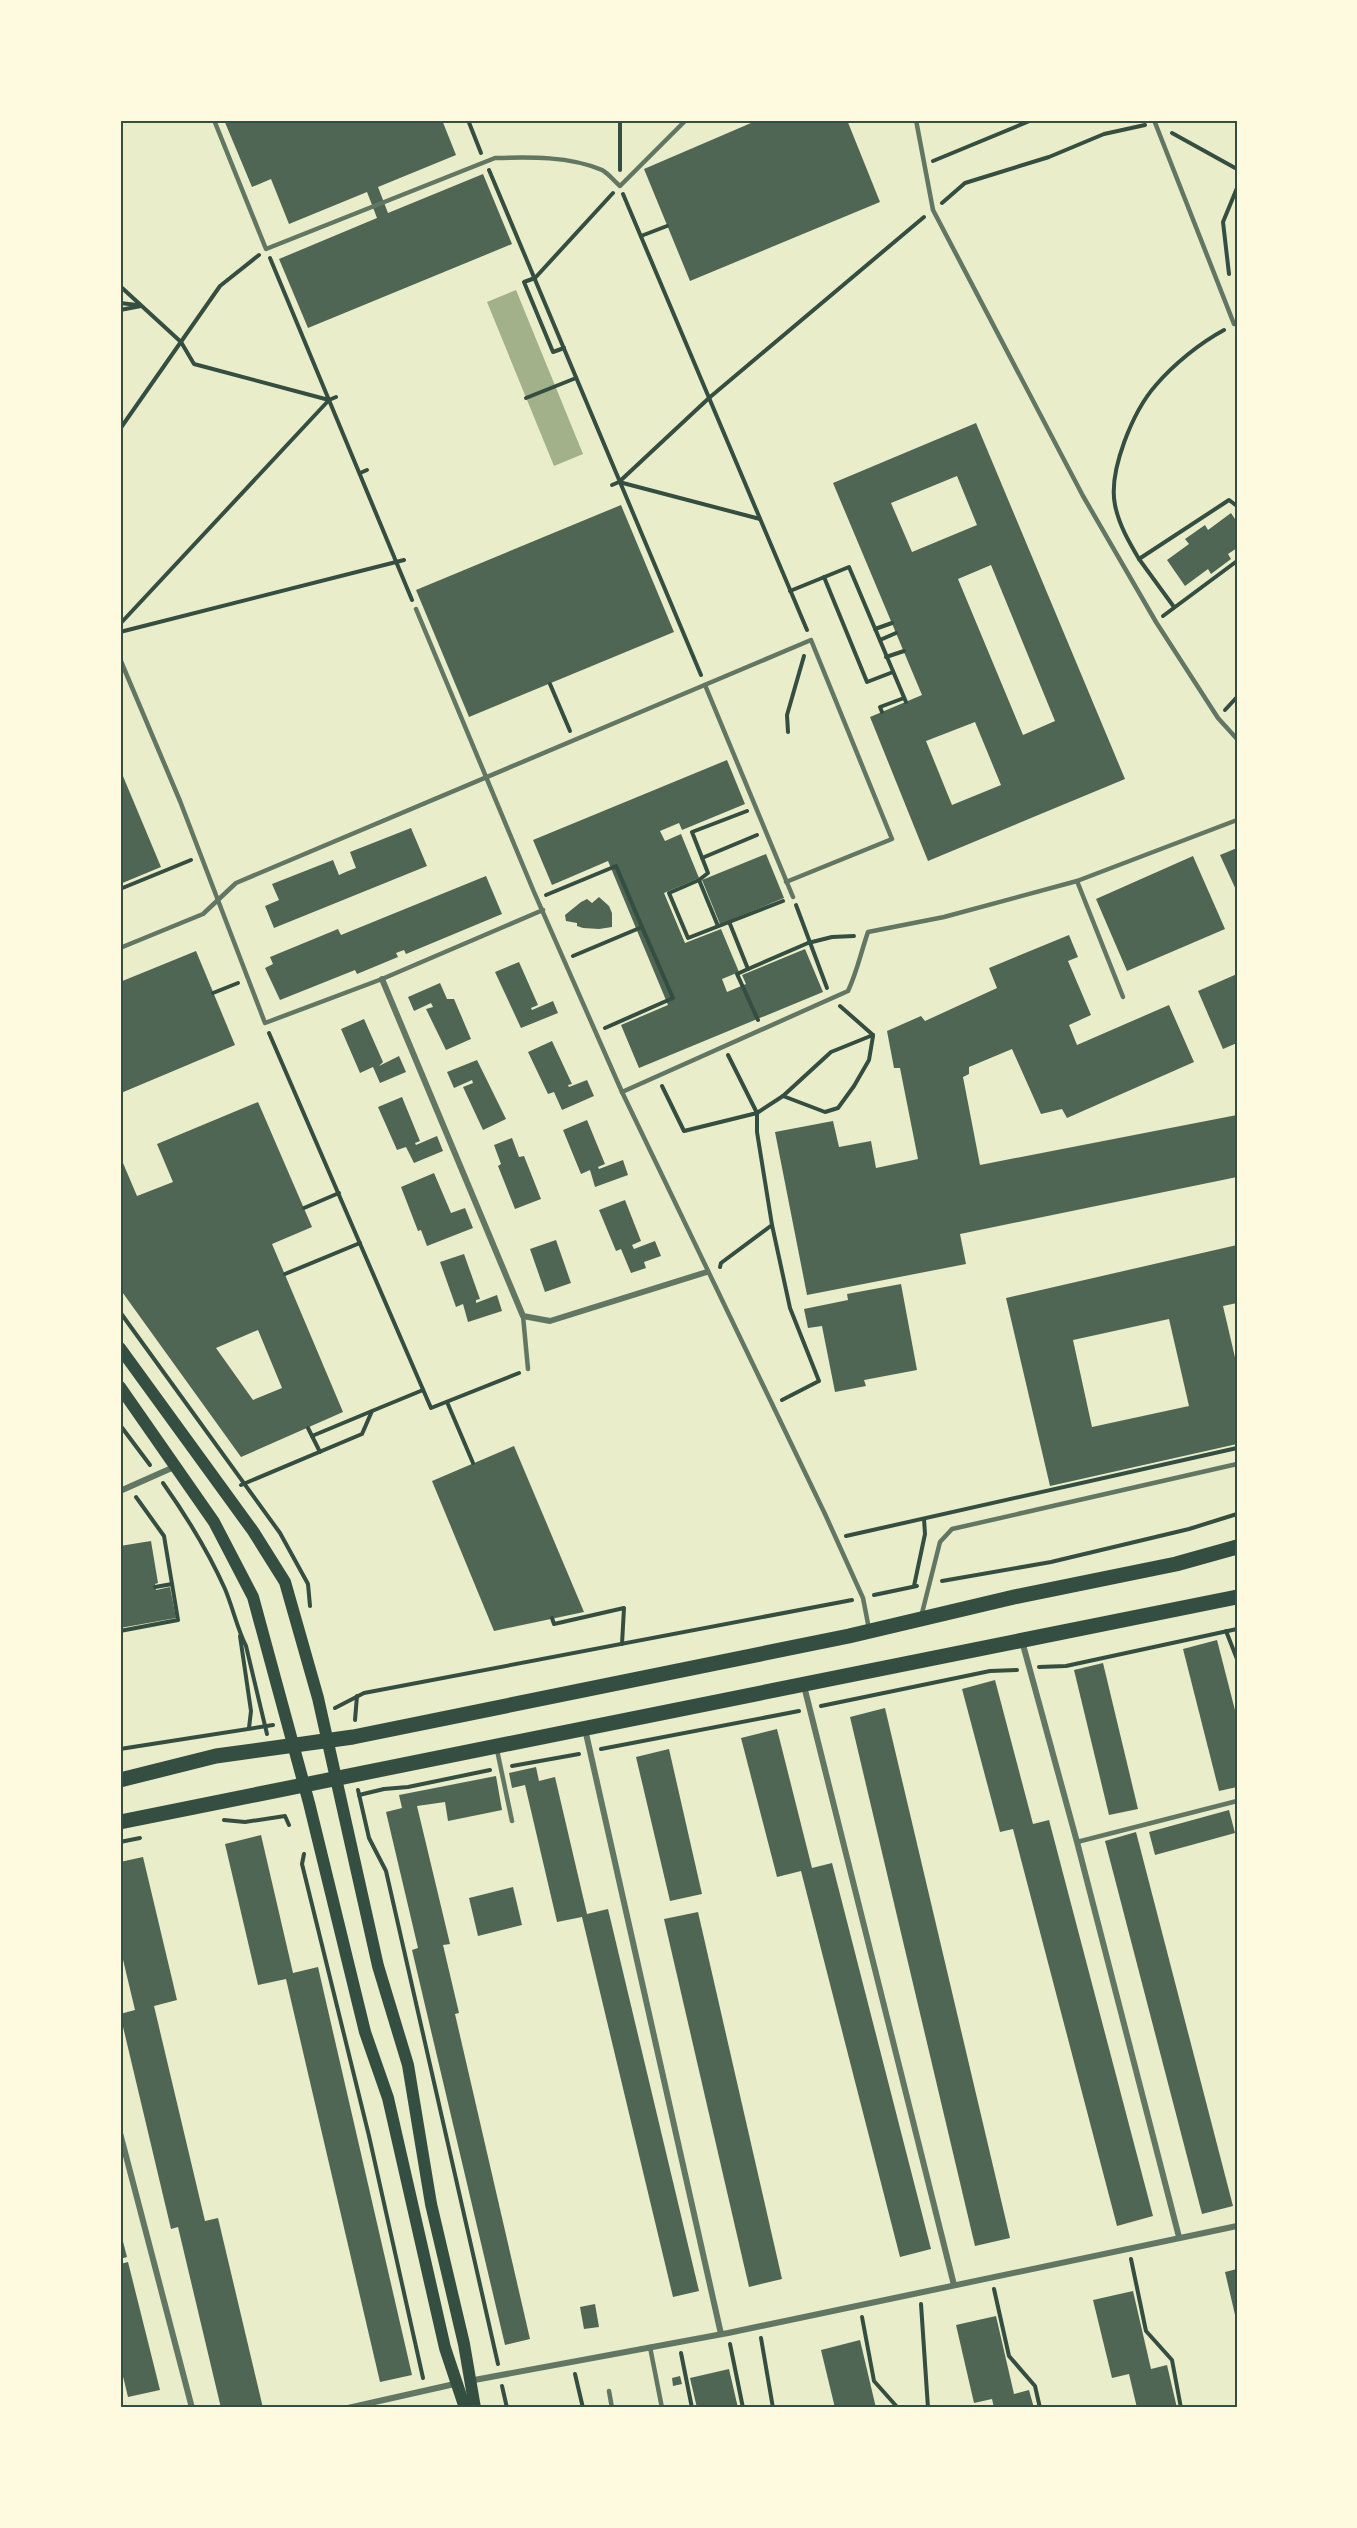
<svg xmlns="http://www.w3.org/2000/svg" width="1357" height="2528" font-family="'Fira Sans',sans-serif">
<rect width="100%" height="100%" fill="#e9edc9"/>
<polygon fill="#a3b18a" points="516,290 583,454 554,466 487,302"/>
<g fill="#4f6655" fill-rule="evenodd">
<polygon points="224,120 442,120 456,155 378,187 388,213 483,174 512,244 308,328 279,259 377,218 367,192 289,224 271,179 252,187"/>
<polygon points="758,120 847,120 880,202 690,281 644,169"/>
<path d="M976,423L1125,779L928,861L870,717L922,695L833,483ZM957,476L977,525L912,552L891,503ZM991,565L1055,721L1023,735L958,579ZM975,722L1001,785L952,805L926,741Z"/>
<polygon points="621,505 674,632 469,717 416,590"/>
<polygon points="1231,513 1237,522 1237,548 1228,554 1231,559 1211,574 1208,569 1185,586 1167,560 1189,544 1185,539 1205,525 1208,530"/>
<polygon points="727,760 745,804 682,830 679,823 660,831 665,841 681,834 699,878 664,893 685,943 721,929 739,972 722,979 727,992 746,984 742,975 805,949 823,992 639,1068 621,1025 668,1005 608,861 552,885 533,840"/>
<polygon points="120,769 161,867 120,884"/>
<polygon points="411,828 427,866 274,928 265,906 279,900 272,884 333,860 339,875 348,871 356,868 350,852"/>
<polygon points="1237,848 1237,892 1220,855"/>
<polygon points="766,854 784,898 720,924 702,880"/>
<polygon points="1193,856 1225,929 1127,971 1096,899"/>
<polygon points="486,876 502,914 406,954 404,950 396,953 398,957 357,974 355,970 280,1000 265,968 273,964 270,957 338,929 341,935"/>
<polygon points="599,897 609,906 612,913 612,927 599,929 583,928 577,926 577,923 566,921 565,915 581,902 587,899 592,903"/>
<polygon points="1069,935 1078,957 1068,961 1091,1015 1069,1025 1077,1045 1169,1005 1194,1062 1067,1118 1062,1109 1041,1114 1012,1049 969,1067 969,1074 963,1077 980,1165 1237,1115 1237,1177 960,1234 966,1264 807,1295 775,1132 833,1121 839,1147 871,1141 876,1168 918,1159 900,1068 894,1068 887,1031 921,1016 925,1021 997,988 989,968"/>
<polygon points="196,951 235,1045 121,1093 120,982"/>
<polygon points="519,962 538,1005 531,1008 532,1010 553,1001 558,1013 521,1028 495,972"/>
<polygon points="1237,974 1237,1043 1223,1049 1198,991"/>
<polygon points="440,983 447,999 454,999 471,1039 446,1050 426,1009 433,1007 431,1003 414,1011 408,997"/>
<polygon points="364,1019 383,1062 379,1066 399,1056 406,1072 380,1083 373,1067 360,1073 341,1029"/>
<polygon points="552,1041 572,1084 568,1085 569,1087 587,1080 594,1096 562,1110 554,1092 548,1094 528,1052"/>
<polygon points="477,1060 506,1119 483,1130 463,1087 473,1083 472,1080 454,1088 447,1072"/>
<polygon points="402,1097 420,1141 415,1143 416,1145 437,1136 443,1151 414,1163 406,1147 397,1150 378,1107"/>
<path d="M258,1102L312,1227L272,1244L343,1412L241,1457L120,1289V1156L137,1196L173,1182L157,1144ZM258,1330L282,1388L253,1400L216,1348Z"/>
<polygon points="587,1120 605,1164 598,1167 599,1169 623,1160 628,1175 595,1187 590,1170 581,1174 563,1130"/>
<polygon points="512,1138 519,1157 524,1156 541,1199 515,1209 498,1166 501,1164 494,1145"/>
<polygon points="434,1173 451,1213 465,1208 473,1228 427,1246 421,1230 418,1231 401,1187"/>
<polygon points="625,1200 641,1241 632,1245 634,1249 655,1241 661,1256 644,1262 646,1268 631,1273 621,1249 616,1251 599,1210"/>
<polygon points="556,1240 571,1283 545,1292 530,1249"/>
<path d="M1237,1245V1303L1223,1306L1237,1366V1444L1050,1486L1006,1298ZM1169,1319L1189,1406L1092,1427L1073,1340Z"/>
<polygon points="464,1254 480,1299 476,1300 476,1303 497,1295 502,1311 468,1322 463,1304 456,1307 440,1262"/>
<polygon points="901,1284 917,1370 864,1380 866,1386 835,1392 822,1326 808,1328 804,1309 848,1300 847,1294"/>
<polygon points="514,1446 584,1612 494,1631 432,1481"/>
<polygon points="151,1541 158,1583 155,1584 156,1590 170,1587 176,1618 120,1628 120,1546"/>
<polygon points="1217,1640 1237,1718 1237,1787 1219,1791 1183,1649"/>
<polygon points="1103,1663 1138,1809 1109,1815 1074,1670"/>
<polygon points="995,1680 1033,1824 1049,1820 1153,2216 1117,2226 1013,1829 1000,1832 962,1689"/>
<polygon points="885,1708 1010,2238 975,2246 850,1717"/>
<polygon points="777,1729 812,1868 832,1863 931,2249 900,2257 801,1871 777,1877 741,1738"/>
<polygon points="669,1749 702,1894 670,1901 636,1757"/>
<polygon points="536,1767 539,1781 555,1777 587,1914 608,1909 699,2291 673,2297 582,1917 557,1922 525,1785 512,1788 509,1773"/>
<polygon points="496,1776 502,1810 448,1821 445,1802 417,1806 450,1944 443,1945 459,2013 455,2014 530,2339 505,2345 412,1950 418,1948 386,1812 402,1808 399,1795"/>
<polygon points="1229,1810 1235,1833 1155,1855 1149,1832"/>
<polygon points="1136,1832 1233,2206 1202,2214 1105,1841"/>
<polygon points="261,1835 293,1973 318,1967 412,2375 380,2382 286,1979 258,1985 225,1844"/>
<polygon points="143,1857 177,2000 154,2006 205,2221 218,2218 263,2408 221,2408 178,2227 171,2229 120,2014 135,2010 120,1947 120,1862"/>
<polygon points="513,1887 522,1925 478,1936 469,1898"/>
<polygon points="698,1912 782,2279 749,2287 664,1919"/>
<polygon points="120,2230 127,2257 120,2259"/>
<polygon points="128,2262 160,2390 128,2397 120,2364 120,2264"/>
<polygon points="1237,2269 1237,2318 1236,2319 1225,2272"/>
<polygon points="1133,2291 1151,2369 1167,2365 1177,2408 1137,2408 1129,2374 1112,2378 1093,2300"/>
<polygon points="595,2304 599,2327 584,2329 580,2307"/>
<polygon points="996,2316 1014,2394 1029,2390 1034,2408 994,2408 992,2399 974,2403 956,2325"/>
<polygon points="860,2340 876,2408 835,2408 821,2350"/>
<polygon points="729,2369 738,2408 697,2408 690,2378"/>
<polygon points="680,2376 682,2384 673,2386 672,2378"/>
</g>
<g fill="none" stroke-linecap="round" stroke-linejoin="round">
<g stroke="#344e41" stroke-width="4">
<polyline points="468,120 481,153"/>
<polyline points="1172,133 1237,169"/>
<polyline points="933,161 1032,120"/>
<polyline points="489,170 701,675"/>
<polyline points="620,170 620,120"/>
<polyline points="623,194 807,630"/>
<polyline points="942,203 965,183 1049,157 1104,134 1145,125"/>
<polyline points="641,236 667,226"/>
<polyline points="270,258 412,600"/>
<polyline points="1229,274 1223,222 1237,188"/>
<polyline points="120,286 181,342 194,364 329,400"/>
<polyline points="120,303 137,305"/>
<polyline points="120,310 141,306"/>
<polyline points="564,348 553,352 524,282 535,278 613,193"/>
<polyline points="526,398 576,378"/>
<polyline points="120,429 220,286 259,255"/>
<polyline points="360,473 367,470"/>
<polyline points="612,485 619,482"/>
<polyline points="760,519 619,482 709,398 924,217"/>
<path d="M1139,559C1129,542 1119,525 1115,505C1108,471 1133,411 1156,385C1174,364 1200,343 1224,330"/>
<polyline points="824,577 867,682 893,672"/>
<polyline points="790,591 849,567 906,702"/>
<polyline points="1174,607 1139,559 1229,500 1237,506"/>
<polyline points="1163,616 1237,561"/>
<polyline points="120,624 329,400 336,397"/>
<polyline points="875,629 892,623"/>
<polyline points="120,632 404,560"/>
<polyline points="880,640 896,633"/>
<polyline points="886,657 904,651"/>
<polyline points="550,684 570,731"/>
<polyline points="1225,710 1237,697"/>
<polyline points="882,712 880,707 904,698"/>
<polyline points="788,732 787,715 804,656"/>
<polyline points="747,811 692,832 708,873 699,880 669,893 688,938 783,901"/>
<polyline points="702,858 757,835"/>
<polyline points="699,880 718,926"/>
<polyline points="120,889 191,860"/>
<polyline points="546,895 616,866 642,927"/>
<polyline points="796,905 827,988"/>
<polyline points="730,924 748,969 808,943 832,937 854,936"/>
<polyline points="573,956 642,927 673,998 605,1028"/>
<polyline points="748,969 737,974 758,1020"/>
<polyline points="213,993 238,983"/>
<polyline points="840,1006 873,1035"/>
<polyline points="269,1033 431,1408 519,1373"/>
<polyline points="728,1055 757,1113 757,1132 772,1225 790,1308 819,1381 782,1400"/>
<polyline points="662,1086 684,1131 757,1113 783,1096 831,1052 873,1035"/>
<polyline points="783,1096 825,1112 838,1108 854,1086 869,1060 873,1036"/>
<polyline points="304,1208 339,1193"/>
<polyline points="720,1267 721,1263 772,1225"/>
<polyline points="285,1274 360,1243"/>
<polyline points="120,1312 280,1533 308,1584 310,1606"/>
<polyline points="447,1402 473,1463"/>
<polyline points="120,1425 150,1465"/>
<polyline points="308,1428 320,1452"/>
<polyline points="312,1436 372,1411"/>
<path d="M163,1483C187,1517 208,1551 225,1589C233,1608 237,1628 246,1646L267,1734"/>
<polyline points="241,1485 362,1434 372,1411 423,1390"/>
<polyline points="846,1536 1237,1448"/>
<polyline points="942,1581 1051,1562 1189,1529 1237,1514"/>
<polyline points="914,1586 925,1534 924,1519"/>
<polyline points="155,1587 172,1584"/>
<polyline points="874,1595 917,1586"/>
<polyline points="552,1618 554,1624 624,1608 622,1644"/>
<polyline points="120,1631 178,1620 164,1536 136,1497"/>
<polyline points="1226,1631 1237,1659"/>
<polyline points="240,1636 251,1711 249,1728"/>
<polyline points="1039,1667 1066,1666 1237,1629"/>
<polyline points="821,1706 990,1671 1017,1670"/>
<polyline points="335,1708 364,1693 852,1600"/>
<polyline points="355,1720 357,1696"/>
<polyline points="120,1749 273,1725"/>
<polyline points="601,1749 799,1711"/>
<polyline points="512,1766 579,1754"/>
<polyline points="358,1790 369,1838 386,1871 498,2364"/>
<polyline points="359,1795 384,1789 408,1787 490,1770"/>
<polyline points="224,1820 245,1822 285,1816 289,1825"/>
<polyline points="120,1842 140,1838"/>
<polyline points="304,1854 302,1864 369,2136 423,2378"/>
<polyline points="1131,2259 1146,2331 1172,2360 1181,2408"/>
<polyline points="994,2289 1009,2356 1035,2386 1040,2408"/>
<polyline points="921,2304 928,2408"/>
<polyline points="862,2317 874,2381 898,2408"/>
<polyline points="761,2338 773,2408"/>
<polyline points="730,2344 743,2408"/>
<polyline points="681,2353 692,2408"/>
<polyline points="575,2374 583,2408"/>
<polyline points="502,2386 507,2408"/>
</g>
<g stroke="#617663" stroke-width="4.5">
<path d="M214,120L266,249L495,158C530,157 569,156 602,170C608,173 614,181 620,186L686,120"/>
<polyline points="916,120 933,210 1083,496 1156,622 1218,718 1237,739"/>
<polyline points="1154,120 1234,324"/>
<polyline points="416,609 534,892 622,1092 825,1514 863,1598 869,1629"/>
<polyline points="120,659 180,801 265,1023 382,979 543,910"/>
<polyline points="705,685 793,897"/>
<polyline points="1077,881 1123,997"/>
<polyline points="120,948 203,914 236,883 811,640 892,839 786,882"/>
<path d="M622,1092L848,991C857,972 861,952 868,932L944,917L1077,881L1237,820"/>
<polyline points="523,1316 528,1369"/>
<polyline points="921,1617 940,1542 952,1529 1237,1464"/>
<polyline points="497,1750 512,1821"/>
<polyline points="1077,1842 1237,1801"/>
<polyline points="650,2347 662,2408"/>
<polyline points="609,2391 612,2408"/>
</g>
<g stroke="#617663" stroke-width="6">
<polyline points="382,979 523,1316 550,1321 707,1272"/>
<polyline points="120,1491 174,1467"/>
<polyline points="1022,1641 1077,1842 1179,2237"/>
<polyline points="804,1686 954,2285"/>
<polyline points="585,1729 721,2334"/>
<polyline points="120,2133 192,2408"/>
<polyline points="469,2381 728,2333 1237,2226"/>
<polyline points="348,2408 459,2383"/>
</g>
<g stroke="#344e41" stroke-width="12">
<polyline points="120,1348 253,1531 285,1582 318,1698 378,1966 408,2065 431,2204 464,2344 475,2408"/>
<polyline points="120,1387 214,1522 253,1597 309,1803 365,2032 388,2098 445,2348 465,2408"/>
</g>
<g stroke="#344e41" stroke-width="15">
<polyline points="120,1780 216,1756 353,1737 849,1636 1014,1597 1176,1564 1237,1547"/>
<polyline points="120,1822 1237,1597"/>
</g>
</g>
<rect width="1357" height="2528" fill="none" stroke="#fefae0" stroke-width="243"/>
<rect x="122" y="122" width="1114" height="2284" fill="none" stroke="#344e41" stroke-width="2"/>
</svg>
